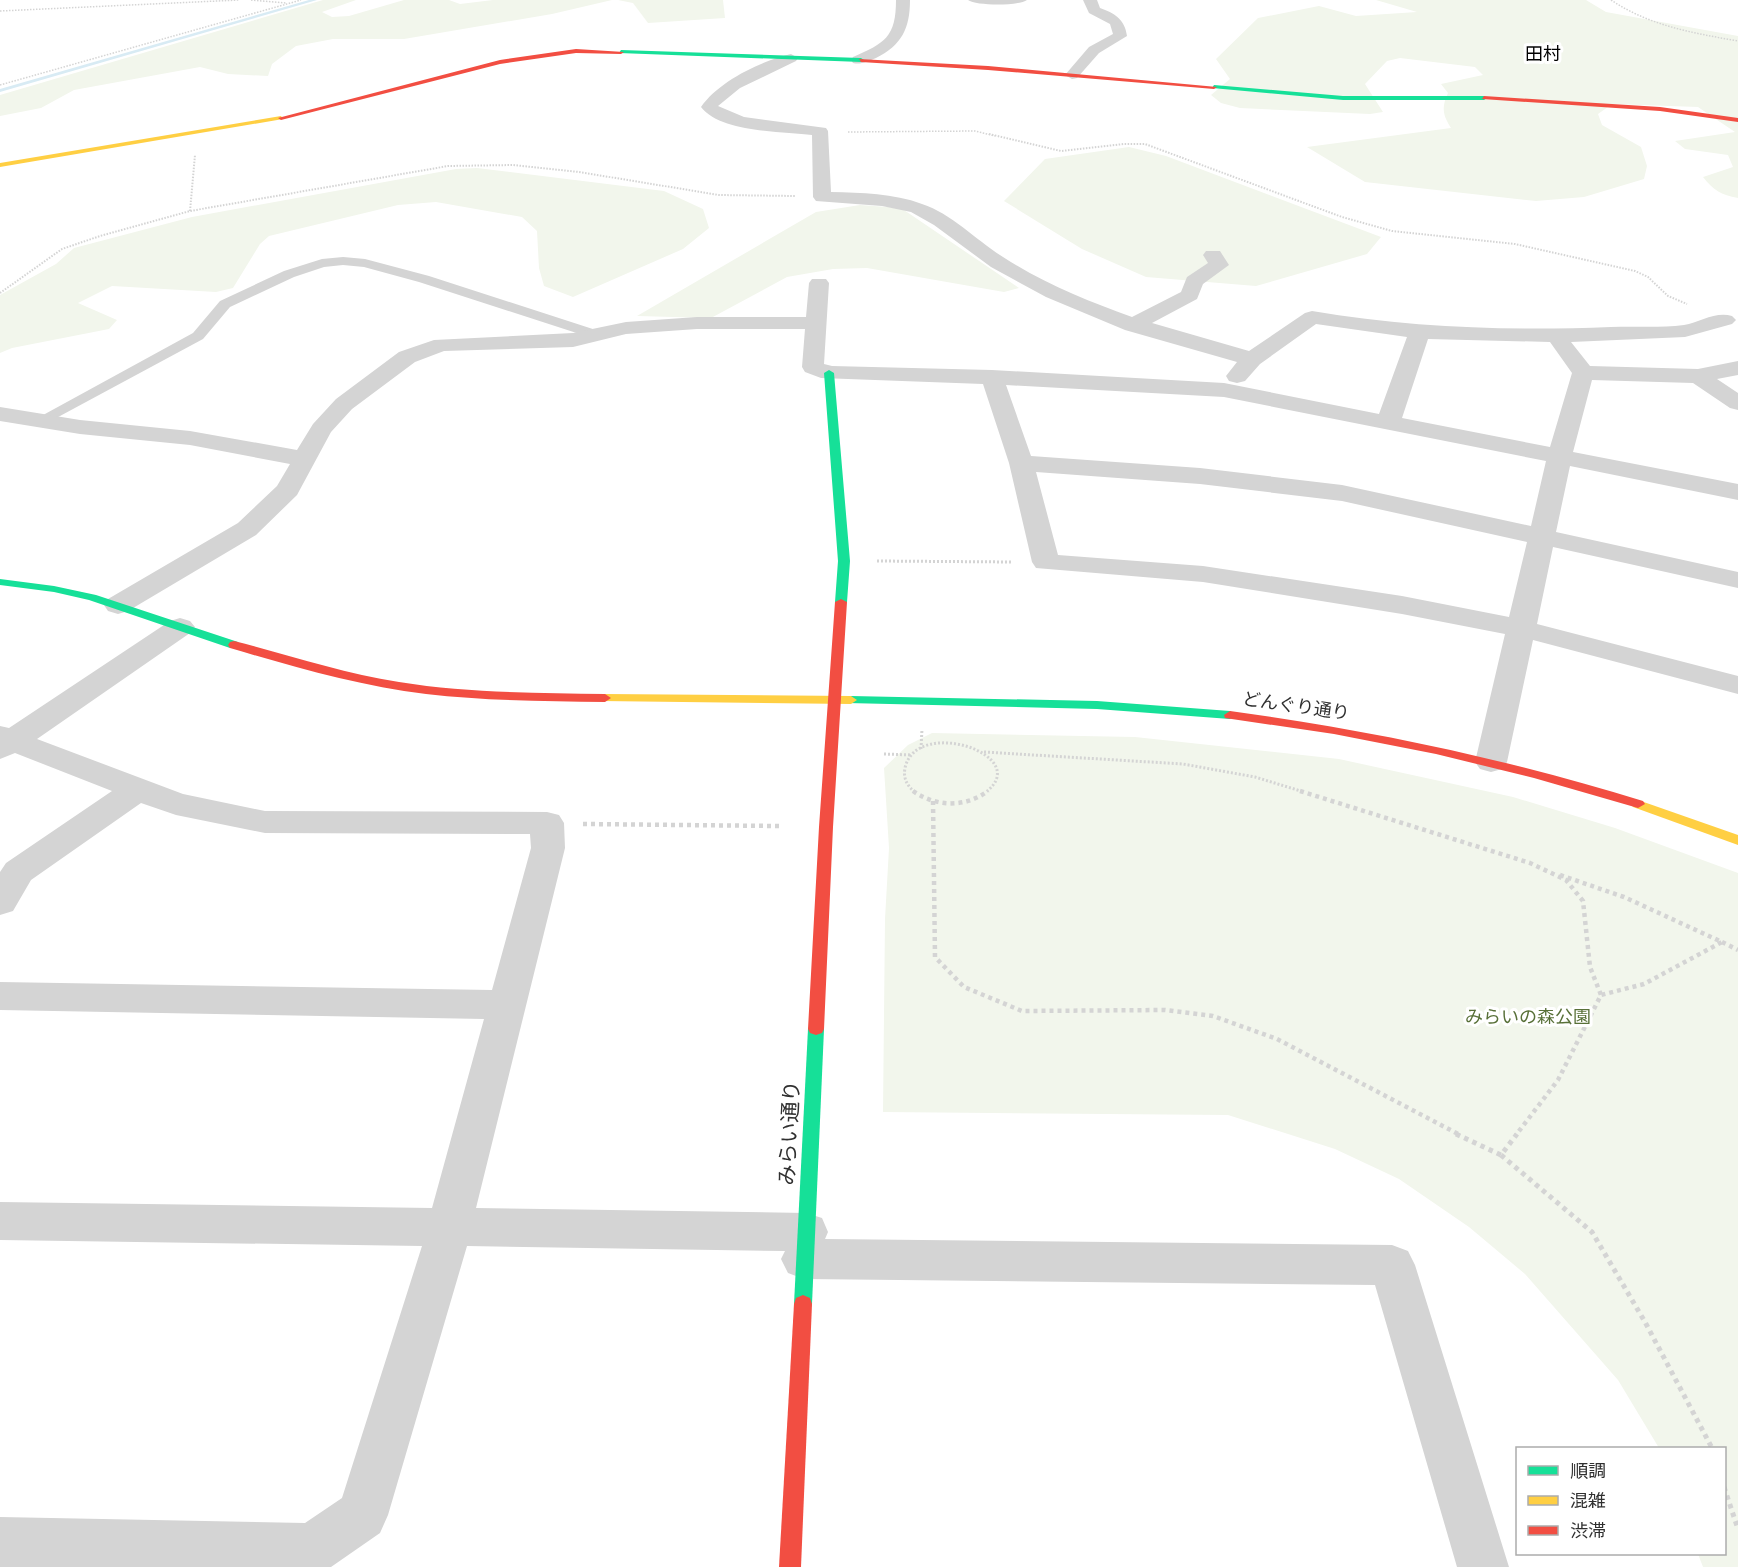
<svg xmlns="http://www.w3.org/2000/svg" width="1738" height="1567" font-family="'Varela Round','Noto Sans JP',sans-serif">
<rect width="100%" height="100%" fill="#fff"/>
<g fill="#f2f6ec">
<polygon points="323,0 356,0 322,12 332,17 349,16 404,0 449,0 460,4 493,0 612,0 552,14 404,39 333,39 296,46 272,64 268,76 228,74 200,67 74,90 41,108 0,116 0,95"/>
<polygon points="618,0 723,0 725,18 648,23 633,3"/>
<path d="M1376,0H1586L1606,12L1738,36V198C1721,195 1713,190 1703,177L1733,167L1728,155L1685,149L1675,141L1735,132L1698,107L1612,104L1598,114L1602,125L1641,147L1647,166L1644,179L1584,197L1536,201L1365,182L1307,147L1451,128C1443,115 1441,108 1448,93L1441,84L1483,75L1475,67L1400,58L1387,61L1365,84L1383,112L1370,114L1240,108L1221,103L1211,95L1230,79L1216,59L1258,18L1319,6L1356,16L1417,12Z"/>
<polygon points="1129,147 1166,156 1381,237 1367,254 1256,286 1146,277 1082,249 1004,201 1045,159"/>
<polygon points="477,168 664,191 703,209 709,228 683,249 573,297 544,286 539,268 537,231 522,217 436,202 398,205 269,236 260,244 233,288 216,292 112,286 78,303 117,320 109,329 12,348 0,353 0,295 56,264 74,248 192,217 456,169"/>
<polygon points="860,205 901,208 1019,288 1004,292 867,268 833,269 787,277 711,318 637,316 816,212"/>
<polygon points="932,733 1135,737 1339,759 1513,797 1615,828 1738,873 1738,1567 1703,1567 1698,1554 1724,1554 1724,1448 1659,1448 1618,1380 1525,1274 1469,1227 1399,1179 1335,1149 1228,1115 883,1112 885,919 889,848 884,768 908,745"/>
</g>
<polygon fill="#d8ebf4" points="309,0 317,0 0,92 0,89"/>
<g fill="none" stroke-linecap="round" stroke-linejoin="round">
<g stroke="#d4d4d4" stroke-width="1.5" stroke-dasharray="1.5 1.5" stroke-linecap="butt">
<polyline points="251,0 286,3"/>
<path d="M1611,0C1650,26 1693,33 1738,41"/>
<polyline points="0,11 239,0"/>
<polyline points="0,85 301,0"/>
<polyline points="848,132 975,131 995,136"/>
</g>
<g stroke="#d4d4d4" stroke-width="2" stroke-dasharray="1.5 1.5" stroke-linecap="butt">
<polyline points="989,134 1061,151 1124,144 1145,144 1342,217 1392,231 1515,244 1635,271 1648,277 1668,296 1687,304"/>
<polyline points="190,211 195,155"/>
<polyline points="0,293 62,249 100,236 190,211 448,166 513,165 579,172 719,195 795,196"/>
</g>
<g stroke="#d4d4d4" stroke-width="3" stroke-dasharray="2 2" stroke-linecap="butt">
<polyline points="877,561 1013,562"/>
<polyline points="921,749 922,729"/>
<polyline points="984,752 1183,764 1255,777 1304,792"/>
<polyline points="884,754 912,755"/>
<path d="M915,792C907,786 903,778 905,768C916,716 1034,755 986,792"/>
</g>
<g stroke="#d4d4d4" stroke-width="4.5" stroke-dasharray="4 4" stroke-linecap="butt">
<path d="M913,791C936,807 965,808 988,791"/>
<polyline points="1300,791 1530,863 1566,880 1583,901 1590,967 1601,995 1558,1080 1516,1135"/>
<polyline points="933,801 935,957 964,987 1022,1011 1165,1010 1213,1016 1277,1039 1460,1135"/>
<polyline points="583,824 779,826"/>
<polyline points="1560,875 1624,897 1722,942 1644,984 1601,995"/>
<polyline points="1722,942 1738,950"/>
</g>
<g stroke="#d4d4d4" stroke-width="5" stroke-dasharray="4.5 4.5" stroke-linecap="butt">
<polyline points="1456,1134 1501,1155 1517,1134"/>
<polyline points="1501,1155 1592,1232 1645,1322 1712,1448"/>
<polyline points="1724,1487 1738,1529"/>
</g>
<polygon fill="#d4d4d4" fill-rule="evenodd" points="343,257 365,259 429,276 602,332 604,335 602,338 592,338 419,282 364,267 343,265 324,267 294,277 230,307 203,339 47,423 42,425 34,420 193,333 220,301 284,271 322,259"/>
<g fill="#d4d4d4" fill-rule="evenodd">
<path d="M896,0H910C910,28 902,45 876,58C868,61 861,65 853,63L851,60L853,57C885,43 896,37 896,0Z"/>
<path d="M968,0H1027C1019,6 976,6 968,0Z"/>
<path d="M1083,0H1097L1100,8C1114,13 1125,19 1127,36L1099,53L1077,78L1072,79L1065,75L1089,47L1113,34L1110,24L1089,13Z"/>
<path d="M791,54L798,58L796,61L740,88L718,106L744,117L826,128L828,131L831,192C862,193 893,193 922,204C952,214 976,240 1003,257C1043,283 1087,301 1132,317L1181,292L1187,277L1208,263L1203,255L1206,251H1220L1229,265L1203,284L1197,299L1152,323L1249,351L1305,313L1312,311C1411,328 1511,331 1611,327C1635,326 1661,328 1684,325C1700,322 1716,311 1732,316L1736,320L1732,324L1685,337L1571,342L1590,366L1698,369L1738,361V375L1717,379L1738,393V410L1730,408L1693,383L1592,380L1573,452L1738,484V500L1570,466L1556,532L1738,572V588L1553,547L1537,624L1738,676V694L1533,640L1507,762L1502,769L1491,772L1480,769L1475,762L1505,634L1402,614L1203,582L1036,568L1032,562L1009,463L983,384L821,378L805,372L802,367L805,329H697L626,334L573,347L444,351L415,362L352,409L331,432L297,495L256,535L128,611L118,614L108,611L104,605L108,599L238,523L277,486L290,464L190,445L80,434L0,421V407L80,420L190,431L297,450L313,424L336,399L399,352L434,340L573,333L626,322L697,317H806L809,283L812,279H826L829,283L824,364L832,366L992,370L1224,383L1379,414L1407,337L1316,324L1260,364L1245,381L1237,383L1229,381L1226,376L1237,362L1125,330L1046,297L991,267L934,225L911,212L882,206L816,201L813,197L812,135C782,131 721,133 701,107C719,81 761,61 791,54ZM1428,339L1550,342L1572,373L1550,447L1402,418ZM1006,385L1224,397L1546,461L1531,526L1342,485L1200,468L1031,456ZM1036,472L1200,484L1342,501L1527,542L1509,617L1402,596L1203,566L1058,555Z"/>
<polygon points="180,618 190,621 195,627 190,633 37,739 183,794 265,811 547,812 559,815 564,823 565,848 476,1208 806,1213 822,1218 828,1232 825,1239 1392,1245 1408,1251 1415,1265 1509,1567 1457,1567 1375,1285 804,1279 788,1273 781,1259 785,1251 467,1246 388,1515 380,1533 331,1567 0,1567 0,1517 305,1523 342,1498 422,1246 0,1240 0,1202 432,1208 484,1019 0,1010 0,982 492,990 531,848 530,834 265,833 176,815 141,803 31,880 13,911 0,915 0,872 6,863 112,791 15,753 0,759 0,726 9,728 170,621"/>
</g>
<g fill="#16e098" fill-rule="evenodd">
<polygon points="621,50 861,58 864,60 861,62 619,53"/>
<polygon points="1214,85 1343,96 1484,96 1487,98 1484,100 1343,100 1212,88"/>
<polygon points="829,370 834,373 850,561 847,602 841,605 835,602 838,561 824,373"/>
<polygon points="0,579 54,586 96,595 238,642 240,645 238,648 230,648 89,600 54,592 0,585"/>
<polygon points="851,696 1097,701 1230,711 1236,715 1230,719 1097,709 847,703 845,700 847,697"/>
<polygon points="816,1023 822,1025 824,1029 812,1304 810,1310 803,1313 796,1310 794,1304 808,1029 810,1025"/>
</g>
<g fill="#ffcf43" fill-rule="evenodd">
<polygon points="281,116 283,119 0,167 0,163"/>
<polygon points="605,694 851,696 857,700 851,704 601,701 599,698 601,695"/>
<polygon points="1638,800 1738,835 1738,845 1633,807 1631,804 1633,801"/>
</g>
<g fill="#f24e42" fill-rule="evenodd">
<polygon points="576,49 624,52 621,54 576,53 500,64 281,120 278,118 500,60"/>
<polygon points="859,59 988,66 1217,87 1214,89 988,70 861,62"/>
<polygon points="1484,96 1660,107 1738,118 1738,122 1660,111 1482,99"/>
<polygon points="841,599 847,602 833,827 824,1029 822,1033 816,1035 810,1033 808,1029 819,827 835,602"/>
<path d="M234,641C289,655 342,673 399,682C467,693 536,693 605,694L611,698L605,702C545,701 486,701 426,694C359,686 294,667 230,648L228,645L230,642Z"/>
<path d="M1230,711C1371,730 1507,759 1643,801L1645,804L1638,808L1534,778L1436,754L1334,734L1225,718L1224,715Z"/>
<polygon points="803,1295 810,1298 812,1304 801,1567 779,1567 794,1304 796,1298"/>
</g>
</g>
<g text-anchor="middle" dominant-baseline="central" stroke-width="6" stroke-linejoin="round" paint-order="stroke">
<g font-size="18" fill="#000" stroke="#fff">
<text x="1543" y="54">田村</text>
</g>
<g font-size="18" fill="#303030" stroke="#fff">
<text transform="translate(1296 706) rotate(8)">どんぐり通り</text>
</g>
<g font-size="18" fill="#587038" stroke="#fff">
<text x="1528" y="1017">みらいの森公園</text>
</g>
<g font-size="21" fill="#303030" stroke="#fff">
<text transform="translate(790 1133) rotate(-87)">みらい通り</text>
</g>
</g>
<rect x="1516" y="1447" width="210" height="108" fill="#ffffff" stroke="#acacac" stroke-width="1.5"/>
<rect x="1528" y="1466" width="30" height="9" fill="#16e098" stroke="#acacac" stroke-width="1.5"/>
<text x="1570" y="1477" font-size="18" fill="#303030">順調</text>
<rect x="1528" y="1496" width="30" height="9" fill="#ffcf43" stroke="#acacac" stroke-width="1.5"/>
<text x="1570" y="1507" font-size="18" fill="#303030">混雑</text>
<rect x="1528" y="1526" width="30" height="9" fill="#f24e42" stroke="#acacac" stroke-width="1.5"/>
<text x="1570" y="1537" font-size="18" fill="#303030">渋滞</text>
</svg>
